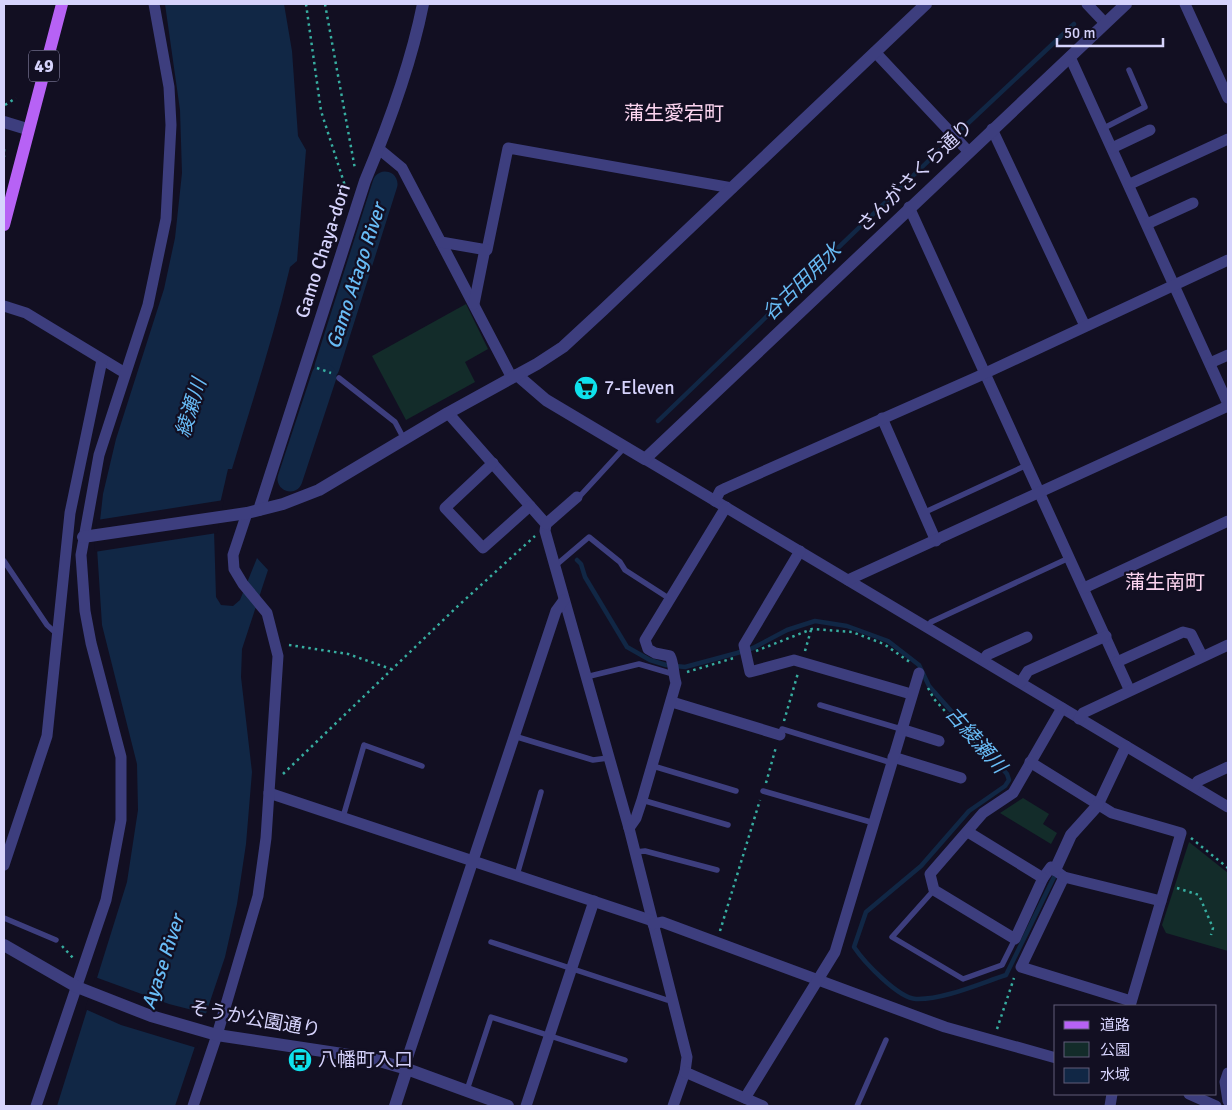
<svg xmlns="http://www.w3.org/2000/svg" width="1232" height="1110" font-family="Signika,'Noto Sans JP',sans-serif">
<rect width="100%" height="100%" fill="#120f22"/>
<g fill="#132c2a">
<polygon points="466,304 488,349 465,362 475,382 406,420 372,356"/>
<polygon points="1023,798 1049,814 1043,824 1057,833 1051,844 1000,813"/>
<polygon points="1189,842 1228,873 1228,951 1166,933 1162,925"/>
</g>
<path fill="#112745" d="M165,4H284L292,51L298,136L306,150L297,261L290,267C274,336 252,402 232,469H228L214,530L216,597L221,605L233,606L240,600L257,558L268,570L242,649L241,677L252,772L246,844L237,904L225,957L175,1106H57L127,882L138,810L137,764L102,625L97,548L103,494L116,439L164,289L175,238L182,173L180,110Z"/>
<g fill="#120f22">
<polygon points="224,500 217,533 94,552 97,520"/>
<polygon points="95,977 169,1004 208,1014 197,1048 121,1025 85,1009"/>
</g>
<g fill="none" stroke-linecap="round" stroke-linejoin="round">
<g stroke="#112745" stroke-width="4.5">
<polyline points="963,128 1074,24"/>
<polyline points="658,421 946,144"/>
<path d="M577,560L581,564L585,577L627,647L650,660L666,665L685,667L737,653L753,648L787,630L815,621L847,626L888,641L919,665L929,686L1007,774L1009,780L1005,786L969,811L921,866L866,912L854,947C864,962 898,998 916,999C943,1000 981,983 1006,975L1055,875"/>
</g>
<g stroke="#112745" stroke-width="25">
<polyline points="327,367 385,184"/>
<polyline points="290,479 324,376"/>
</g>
<g stroke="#37ada0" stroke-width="2.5" stroke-dasharray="2.5 4" stroke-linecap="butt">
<polyline points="306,4 321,111 347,192"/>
<polyline points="325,4 355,169"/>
<polyline points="5,105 16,98"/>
<polyline points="4,149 4,157"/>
<polyline points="317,368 331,373"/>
<polyline points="289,645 348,654 391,669"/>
<polyline points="756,651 812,629 852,632 884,644 911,663"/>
<polyline points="805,651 811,630"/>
<polyline points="687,672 734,658"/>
<polyline points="928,688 934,699 983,753"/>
<polyline points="784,721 798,673"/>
<polyline points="283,774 459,605 535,536"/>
<polyline points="766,783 776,747"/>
<polyline points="1191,838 1228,868"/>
<polyline points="1177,888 1199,895 1213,928 1211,935"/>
<polyline points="720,931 760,800"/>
<polyline points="62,946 74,959"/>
<polyline points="997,1029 1014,978"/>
</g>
<g stroke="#3d3e7e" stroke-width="5.5">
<polyline points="1104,128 1145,107 1129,70"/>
<polyline points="339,378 395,422 404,439"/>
<polyline points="577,497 580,496 625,447"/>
<polyline points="923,513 1027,465"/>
<polyline points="4,561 47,625 57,634"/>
<polyline points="555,566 589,537 620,562 625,570 670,599"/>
<polyline points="927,627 931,622 1069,558"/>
<polyline points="586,677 639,664 673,674"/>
<polyline points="820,705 901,729"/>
<polyline points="782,729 892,763"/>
<polyline points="514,736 593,760 608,758"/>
<polyline points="653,766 736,791"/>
<polyline points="763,791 874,823"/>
<polyline points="642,800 728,825"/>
<polyline points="343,817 364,745 422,766"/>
<polyline points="635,852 645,851 717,870"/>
<polyline points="517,875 541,792"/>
<polyline points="934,890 892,937 963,979 1002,965 1015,939"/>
<polyline points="4,918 56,940"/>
<polyline points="491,942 667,1000 672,998"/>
<polyline points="467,1090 491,1017 625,1060"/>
<polyline points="857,1106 886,1040"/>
</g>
<g stroke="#3d3e7e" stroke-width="11">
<polyline points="1087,4 1105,23"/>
<polyline points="1185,4 1228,98"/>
<polyline points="875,52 968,151"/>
<polyline points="1070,57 1228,404"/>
<polyline points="992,129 1085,326"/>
<polyline points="1112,148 1150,130"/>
<polyline points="379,149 402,168 512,378"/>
<polyline points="1130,184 1228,139"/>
<polyline points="909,207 1129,689"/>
<polyline points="1147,224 1193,203"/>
<polyline points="441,242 487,250 508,148 732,188"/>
<polyline points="474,304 485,249"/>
<polyline points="4,306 26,313 125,373"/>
<polyline points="1210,363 1228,355"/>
<polyline points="448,413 546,524 545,531 629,828 687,1057 685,1072 673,1106"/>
<polyline points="882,418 936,541"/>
<polyline points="645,459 1228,807"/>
<polyline points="493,463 445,508 483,548 530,506"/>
<polyline points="715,501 720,491 726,488 977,377 1228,260"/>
<polyline points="546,524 577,497"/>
<polyline points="800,551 744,645 750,672 794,660 911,694"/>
<polyline points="848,580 1228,406"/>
<polyline points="1084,588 1228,521"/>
<polyline points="984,660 987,655 1027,637"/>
<polyline points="1117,662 1183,632 1191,634 1202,656"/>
<polyline points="1021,682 1028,671 1106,636"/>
<polyline points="672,702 780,735"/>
<polyline points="1062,708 1013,793 983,813 930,874 934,890 1015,939 1043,878 1051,867 1064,877 1021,967 1131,1001"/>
<polyline points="1079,719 1083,713 1228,645"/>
<polyline points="901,729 939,741"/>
<polyline points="893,757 961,778"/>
<polyline points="1030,762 1112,813 1181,833 1130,1006"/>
<polyline points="1194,786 1198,781 1228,767"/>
<polyline points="269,793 653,921"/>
<polyline points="1098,805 1126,746"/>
<path d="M629,828L636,818L642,800L676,683C673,673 674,664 670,656L655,653L648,649L645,640L726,507"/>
<polyline points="968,832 1043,878"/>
<polyline points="4,865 47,736 70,513 102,360"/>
<polyline points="1064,877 1161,901"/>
<polyline points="653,924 662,922 945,1027 1056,1058"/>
<polyline points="404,1068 556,611 564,600"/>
<polyline points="685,1072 763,1106"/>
<polyline points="1228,1073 1225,1082 1228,1101"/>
<polyline points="1189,1094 1216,1106"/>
<polyline points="745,1098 835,952 919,673"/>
<polyline points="36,1106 106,900 121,820 121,757 91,643 85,611 81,555 99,455 148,305 166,219 171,125 169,87 154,4"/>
<polyline points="193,1106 217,1035 258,896 266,838 278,656 267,613 243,584 234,569 233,555 247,513"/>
<polyline points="526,1106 594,901"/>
<polyline points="1110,1106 1112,1094"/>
</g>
<g stroke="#3d3e7e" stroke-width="12">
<polyline points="4,122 27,129"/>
<polyline points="517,375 546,400 645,459 1126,4"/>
<path d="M259,510L365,181C389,124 411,64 423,4"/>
<polyline points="83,537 247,513 283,504 319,490 448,413 537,364 563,347 603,310 926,4"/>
<polyline points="1055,870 1071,835 1098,805"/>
<polyline points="4,945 77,987 151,1016 217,1035 369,1058 407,1069 508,1106"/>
<polyline points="395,1106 407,1069"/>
</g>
<polyline stroke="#b762f5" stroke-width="12" points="4,225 62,4"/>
</g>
<defs>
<g id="supermarket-disc" transform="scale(1.25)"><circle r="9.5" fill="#0fe1ec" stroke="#120f22"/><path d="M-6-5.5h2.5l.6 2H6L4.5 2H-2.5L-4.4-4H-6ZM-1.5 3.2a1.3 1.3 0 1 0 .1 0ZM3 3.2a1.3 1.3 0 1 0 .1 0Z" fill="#111"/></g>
<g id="bus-disc" transform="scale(1.25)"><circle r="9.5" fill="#0fe1ec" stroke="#120f22"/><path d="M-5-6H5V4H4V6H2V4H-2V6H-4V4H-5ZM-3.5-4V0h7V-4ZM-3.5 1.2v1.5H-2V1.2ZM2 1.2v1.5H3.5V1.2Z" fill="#111"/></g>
</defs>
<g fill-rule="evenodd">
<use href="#supermarket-disc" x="586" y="388"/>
<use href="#bus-disc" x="300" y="1060"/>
</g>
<g text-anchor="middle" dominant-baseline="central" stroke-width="4.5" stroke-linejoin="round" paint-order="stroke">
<rect fill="#120f22" stroke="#9b98bb" stroke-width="1" x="29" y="50.5" width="30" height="31" rx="4"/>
<g font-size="18" font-weight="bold" fill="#d6d3fc">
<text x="44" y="66">49</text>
</g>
<g font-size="19" fill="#d6d3fc" stroke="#120f22">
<text transform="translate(915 176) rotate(-44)">さんがさくら通り</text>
<text transform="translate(323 251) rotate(-72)">Gamo Chaya-dori</text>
<text transform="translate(255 1019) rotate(10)">そうか公園通り</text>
</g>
<g font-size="19" fill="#d6d3fc" stroke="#120f22" text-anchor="start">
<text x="604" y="388">7-Eleven</text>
<text x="318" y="1060">八幡町入口</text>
</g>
<g font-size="20" fill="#fcd5f0" stroke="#120f22">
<text x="674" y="113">蒲生愛宕町</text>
<text x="1165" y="582">蒲生南町</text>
</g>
<g font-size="20" font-style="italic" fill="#68bbf5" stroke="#120f22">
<text transform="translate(356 276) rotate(-72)">Gamo Atago River</text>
<text transform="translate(802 282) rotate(-44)">谷古田用水</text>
<text transform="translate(191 408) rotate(-73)">綾瀬川</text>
<text transform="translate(976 740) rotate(49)">古綾瀬川</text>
<text transform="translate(163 962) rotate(-72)">Ayase River</text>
</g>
</g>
<rect width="1232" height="1110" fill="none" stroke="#d6d3fc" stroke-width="10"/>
<rect x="1054" y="1005" width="162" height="90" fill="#120f22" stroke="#605d79"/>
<rect x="1064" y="1021" width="25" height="8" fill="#b762f5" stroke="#605d79"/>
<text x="1100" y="1030" font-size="15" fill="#d6d3fc">道路</text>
<rect x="1064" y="1042" width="25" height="15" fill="#132c2a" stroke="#605d79"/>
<text x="1100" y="1055" font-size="15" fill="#d6d3fc">公園</text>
<rect x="1064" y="1068" width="25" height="15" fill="#112745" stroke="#605d79"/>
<text x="1100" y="1080" font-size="15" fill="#d6d3fc">水域</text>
<path d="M1057 38v8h106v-8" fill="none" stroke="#d6d3fc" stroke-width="2.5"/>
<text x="1064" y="38" font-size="15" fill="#d6d3fc" stroke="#120f22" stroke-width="4" paint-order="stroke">50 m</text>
</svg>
